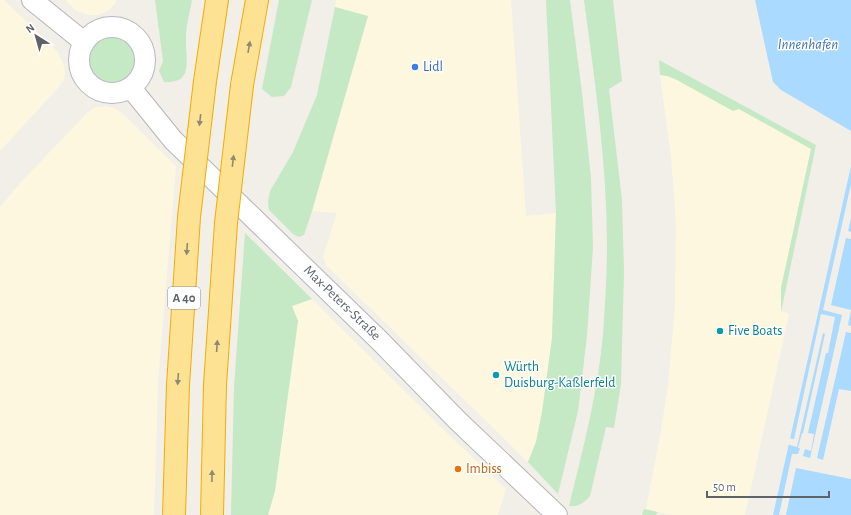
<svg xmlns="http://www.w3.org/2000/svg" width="851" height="515" font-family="'Alegreya Sans',sans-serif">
<rect width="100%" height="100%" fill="#f1efe8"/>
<g fill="#fef7e0">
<polygon points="0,0 4,0 58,52 63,63 65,73 64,80 57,89 0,151"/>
<polygon points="65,0 116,0 116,3 109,10 98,15 88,15 75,10"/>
<polygon points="336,0 511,0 526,216 556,213 552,338 542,412 536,442 528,462 327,266 323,257 337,213 312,211 368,16 335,7"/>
<polygon points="660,75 667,76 675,79 739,109 811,149 781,288 781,311 789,314 745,515 671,515 646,509 660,436 668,386 675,306 676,225 674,194 671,157"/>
<polygon points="105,106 114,108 123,114 176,166 158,383 154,515 0,515 0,207 20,183 88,112 96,107"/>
<polygon points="312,299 447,433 506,489 498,515 268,515 275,491 298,321 292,306"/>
</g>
<g fill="#c5e8c5">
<path d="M155,0H192C190,12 186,25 186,38C185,58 195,84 164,82L159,71L163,61Z"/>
<polygon points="279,0 312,0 291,87 284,96 272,97 262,89"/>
<polygon points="546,0 570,0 582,93 591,178 593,247 587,336 578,411 558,494 528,462 536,442 542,412 552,338 556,213"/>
<path d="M584,0H613L622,81L609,89L622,200L624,272L621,384L614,428L606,427L590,496C584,503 578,507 569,506C583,449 598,392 603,334C605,305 607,275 607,246C607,164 595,82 584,0Z"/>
<polygon points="335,7 368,16 312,211 304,235 299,237 293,234 269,210 268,202 270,191 293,152 317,95"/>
<circle cx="112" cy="60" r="22"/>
<polygon points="659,60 816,145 781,312 781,288 811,149 739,109 733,111 675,79 667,76 660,75"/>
<polygon points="245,233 312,299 292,306 298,321 275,491 268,515 231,515 234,387"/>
<polygon points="644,509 657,512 656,515 642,515"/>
</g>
<g fill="#aadaff">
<polygon points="755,0 851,0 851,131 781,90 773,82"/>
<polygon points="851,166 851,515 773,515"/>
</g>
<polygon fill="#f1efe8" points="851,184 851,218 848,231 851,232 851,239 846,238 831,305 851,310 848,325 851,326 851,333 846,332 817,458 823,460 839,389 851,391 851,479 796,468 786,515 779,515 792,454 798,454 800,448 798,448 802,433 803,433 825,334 823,333 797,447 786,444 788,438 794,439 821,314 835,317 828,353 826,353 808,433 814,434 811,451 805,449 803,456 810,458 842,315 823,310"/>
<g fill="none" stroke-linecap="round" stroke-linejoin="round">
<g stroke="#b5b8bc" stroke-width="22">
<g id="tertiary">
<polyline points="32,0 84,42"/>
<circle cx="112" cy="60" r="33"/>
<polyline points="131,88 173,140 380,341 458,421 557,515"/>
</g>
</g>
<g stroke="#f9ab00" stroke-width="24">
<g id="motorway">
<polyline points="205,81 217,0"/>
<polyline points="242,85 257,0"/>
</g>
</g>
<use href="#tertiary" stroke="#fff" stroke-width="20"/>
<use href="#motorway" stroke="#fde293" stroke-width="22"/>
<g stroke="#f9ab00" stroke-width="24" stroke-linecap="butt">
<g id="motorway-bridge">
<polyline points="174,515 178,385 189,217 205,81"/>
<polyline points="212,515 215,385 226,223 242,85"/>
</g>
</g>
<use href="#motorway-bridge" stroke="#fde293" stroke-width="22"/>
</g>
<defs><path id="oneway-solid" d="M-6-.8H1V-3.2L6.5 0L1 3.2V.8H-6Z"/></defs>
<g fill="#8e8975">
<use href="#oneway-solid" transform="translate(249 47) rotate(-80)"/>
<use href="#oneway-solid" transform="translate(200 120) rotate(97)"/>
<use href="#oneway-solid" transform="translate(233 161) rotate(-83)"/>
<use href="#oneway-solid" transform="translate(187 249) rotate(94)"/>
<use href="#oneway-solid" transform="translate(217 346) rotate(-86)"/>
<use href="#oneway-solid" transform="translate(178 379) rotate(94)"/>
<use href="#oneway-solid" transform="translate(212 476) rotate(-89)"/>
</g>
<circle fill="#3f7fe0" stroke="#fff" stroke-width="1.5" cx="415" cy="67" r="4"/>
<g fill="#0f9aa8" stroke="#fff" stroke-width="1.5">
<circle cx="720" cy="331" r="4"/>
<circle cx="496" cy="375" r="4"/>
</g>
<circle fill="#e8710a" stroke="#fff" stroke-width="1.5" cx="458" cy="469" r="4"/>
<g text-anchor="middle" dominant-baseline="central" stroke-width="3" stroke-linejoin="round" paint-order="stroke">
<rect fill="#fff" stroke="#8f9295" stroke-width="1" x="168" y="287" width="32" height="22" rx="3"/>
<g font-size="13" font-weight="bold" fill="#5f6368">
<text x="184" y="298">A 40</text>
</g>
<g font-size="14" fill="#366cbe" stroke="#fff" text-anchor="start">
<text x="423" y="67">Lidl</text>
</g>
<g font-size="14" fill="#5f6368" stroke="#fff">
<text transform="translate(342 303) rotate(44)">Max-Peters-Straße</text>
</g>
<g font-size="14" fill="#0d838f" stroke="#fff" text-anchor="start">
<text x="728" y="331">Five Boats</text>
<text x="504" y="367">Würth<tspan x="504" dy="16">Duisburg-Kaßlerfeld</tspan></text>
</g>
<g font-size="14" fill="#c56008" stroke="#fff" text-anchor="start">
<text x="466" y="469">Imbiss</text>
</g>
<g font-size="15" font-style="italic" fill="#4174aa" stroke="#fff">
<text x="808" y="44">Innenhafen</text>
</g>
</g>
<g transform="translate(36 36) rotate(323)" stroke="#ffffff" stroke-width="3" paint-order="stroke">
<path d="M0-3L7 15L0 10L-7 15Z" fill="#5f6368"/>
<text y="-6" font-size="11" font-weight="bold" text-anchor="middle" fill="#5f6368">N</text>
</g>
<path d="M707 491v6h122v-6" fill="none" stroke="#5f6368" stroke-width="2"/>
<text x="713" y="491" font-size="12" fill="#5f6368" stroke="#ffffff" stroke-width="3" paint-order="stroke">50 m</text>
</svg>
